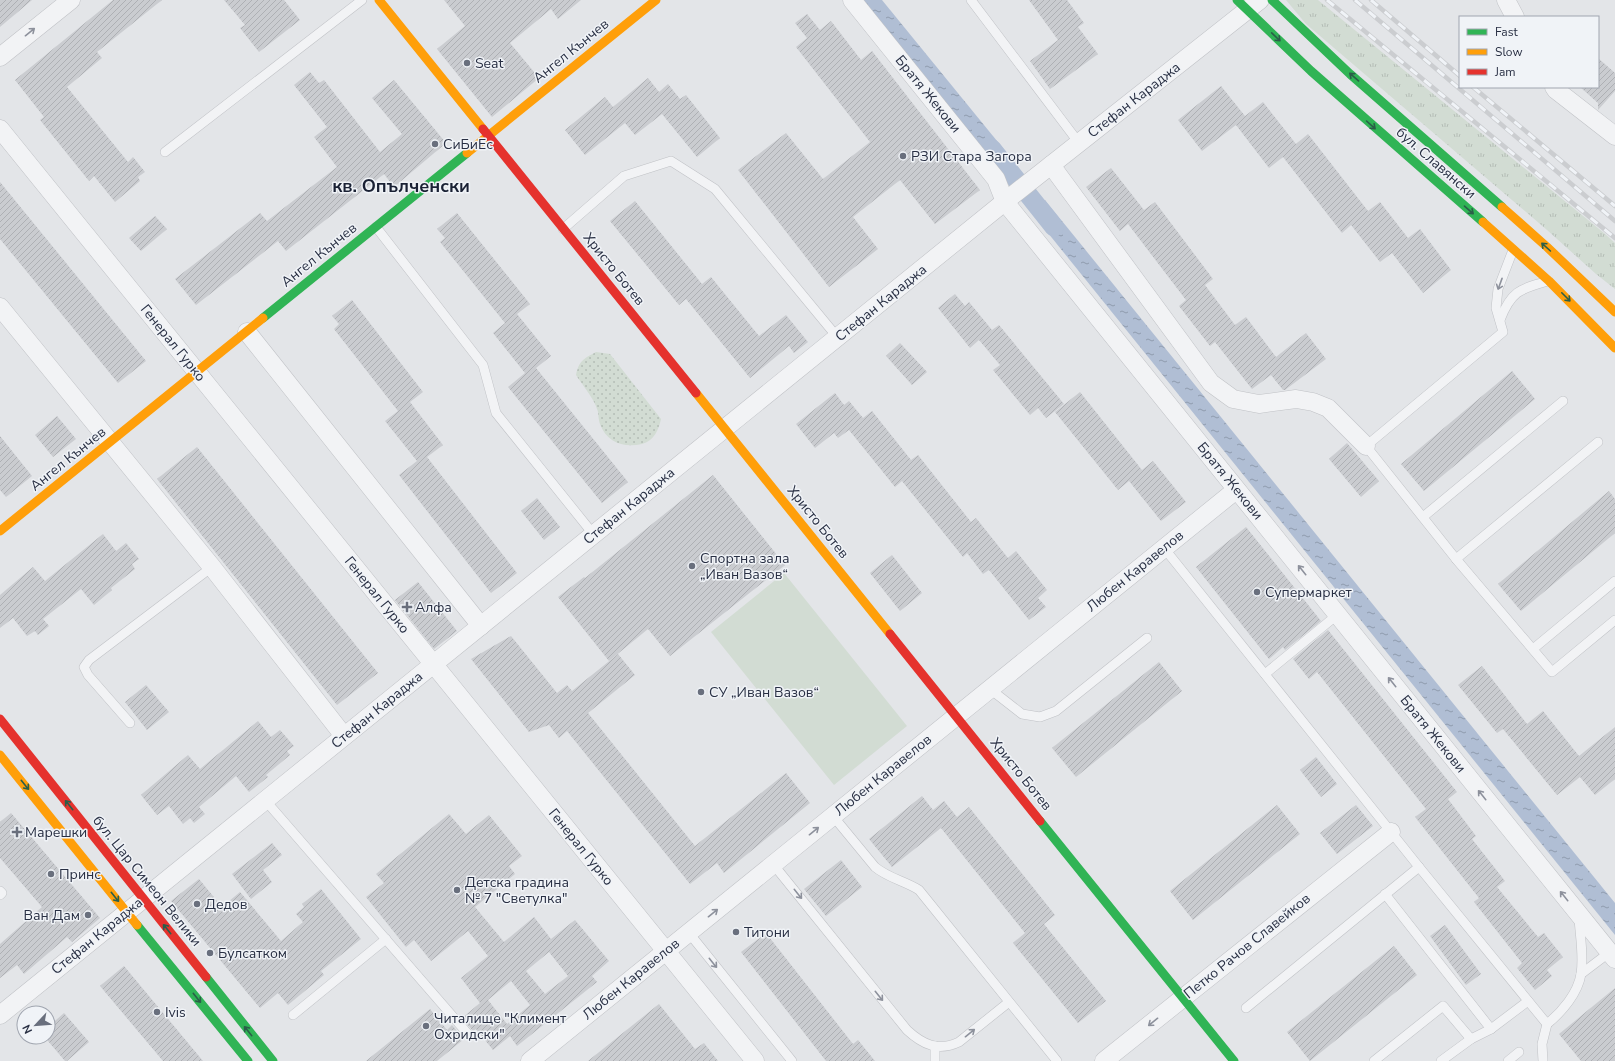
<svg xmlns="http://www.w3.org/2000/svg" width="1615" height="1061" font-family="'Nunito Sans',sans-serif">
<defs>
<pattern id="grass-tufts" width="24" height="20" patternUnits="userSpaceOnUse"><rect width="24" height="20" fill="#d2dcd3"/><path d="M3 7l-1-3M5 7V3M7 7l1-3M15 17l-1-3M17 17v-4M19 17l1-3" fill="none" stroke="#b4bdb6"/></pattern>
<pattern id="park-dots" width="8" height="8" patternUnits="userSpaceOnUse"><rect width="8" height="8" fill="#d2dcd3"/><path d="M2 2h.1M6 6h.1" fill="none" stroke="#b4bdb6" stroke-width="1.8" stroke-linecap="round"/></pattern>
<pattern id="water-ripples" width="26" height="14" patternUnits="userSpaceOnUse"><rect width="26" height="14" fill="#b0bed4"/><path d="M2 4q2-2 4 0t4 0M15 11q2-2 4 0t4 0" fill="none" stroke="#8f9bae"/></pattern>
<pattern id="building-hatch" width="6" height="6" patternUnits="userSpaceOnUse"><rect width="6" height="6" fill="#caccd0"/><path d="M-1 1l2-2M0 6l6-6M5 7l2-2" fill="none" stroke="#aeb0b4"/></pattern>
</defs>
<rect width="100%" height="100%" fill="#e3e5e8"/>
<polygon fill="url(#grass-tufts)" points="1286,0 1318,0 1604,233 1615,243 1615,289 1596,274 1547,230 1306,24"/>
<path fill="url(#park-dots)" d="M596,352L610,354L661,419C659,429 654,441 642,444C624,448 607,443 600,424C598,419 599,413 597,409C595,400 581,383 576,375C579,361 583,359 596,352Z"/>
<polygon fill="#d2dcd3" points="784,573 907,726 834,785 711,632"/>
<g fill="url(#water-ripples)">
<polygon points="860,0 882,0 1015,163 1002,174"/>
<polygon points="1045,200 1615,903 1615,935 1031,212"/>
</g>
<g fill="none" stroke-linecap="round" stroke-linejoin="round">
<polyline stroke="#b0bed4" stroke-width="19" points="992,149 1054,227"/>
</g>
<g fill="url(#building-hatch)" fill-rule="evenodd">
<polygon points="0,0 32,0 0,27"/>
<polygon points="113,0 162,0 97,52 102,58 67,87 128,162 133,157 145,172 138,177 140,181 115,202 94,176 89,181 40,120 44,117 15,80"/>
<polygon points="224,0 284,0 300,20 259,52 240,28 245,25"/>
<polygon points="444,0 581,0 558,19 551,9 510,43 539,78 492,117 437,49 465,26"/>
<polygon points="1029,0 1067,0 1084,23 1078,27 1098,54 1050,89 1030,61 1058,40"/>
<polygon points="807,14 820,30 831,21 861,60 872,51 980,190 935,224 900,180 853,217 878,249 829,287 738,170 786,133 823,179 870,142 796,47 807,38 795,23"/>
<polygon points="1598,58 1615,73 1615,91 1598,110 1598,103 1580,87 1598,87"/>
<polygon points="310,72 319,83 324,80 380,152 402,134 372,98 394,80 446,143 394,187 384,174 286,251 278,241 196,305 175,279 260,213 267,221 337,167 314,137 327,127 294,85"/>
<polygon points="648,78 659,92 668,84 680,99 686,95 720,138 697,157 662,114 635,135 625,123 585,155 565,130 605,97 613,107"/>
<polygon points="1221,86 1245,116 1263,102 1296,144 1308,134 1368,211 1380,202 1408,238 1420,229 1451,270 1423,293 1392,253 1380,262 1351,225 1342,233 1283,157 1269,168 1236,125 1202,151 1178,120"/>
<polygon points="1111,168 1144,210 1155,202 1213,279 1205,285 1235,325 1246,317 1276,357 1306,333 1326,359 1285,390 1283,390 1271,375 1252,389 1215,342 1210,346 1179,306 1186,300 1128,224 1120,231 1086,187"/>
<polygon points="0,182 146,361 118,383 0,239"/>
<polygon points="635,201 702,284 711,277 759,336 786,315 808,342 794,353 789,346 750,378 686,299 679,305 610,221"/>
<polygon points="457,213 530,304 517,314 551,356 536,368 628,482 602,503 508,387 525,373 493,333 505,323 440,242 445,238 437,229"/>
<polygon points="155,216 167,229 141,251 129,238"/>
<polygon points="955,294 965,306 969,302 992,330 999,325 1064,404 1046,418 1038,408 1030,415 993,370 1000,365 979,340 970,348 938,308"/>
<polygon points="352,300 423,392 410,402 443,445 427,457 517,573 491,593 399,475 417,461 385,421 398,411 334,329 339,324 332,316"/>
<polygon points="900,343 927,372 912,385 886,356"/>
<polygon points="1512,371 1535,399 1424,491 1401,464"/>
<polygon points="1080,392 1142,470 1153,461 1186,502 1161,521 1129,481 1118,490 1055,412"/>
<polygon points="835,393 844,405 849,401 863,418 872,411 911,460 918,455 971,522 976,518 1008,558 1016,551 1047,590 1038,598 1046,607 1029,620 989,570 983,574 967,553 963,557 902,481 895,487 849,430 838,438 834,433 815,448 796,424"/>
<polygon points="57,416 76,439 53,457 35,435"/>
<polygon points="0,436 32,476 6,497 0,490"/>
<polygon points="1347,443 1379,481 1361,497 1329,459"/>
<polygon points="197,447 378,673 337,705 157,479"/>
<polygon points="713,475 785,565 670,656 648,629 609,661 558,597 584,577 585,578"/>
<polygon points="1609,491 1615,499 1615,533 1521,611 1498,584"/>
<polygon points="537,498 560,527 544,540 521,511"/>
<polygon points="1246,527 1321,621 1285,650 1283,647 1269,659 1196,567"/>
<polygon points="103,534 116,551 126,543 139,559 132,564 135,569 111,588 112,590 94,605 81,589 43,619 49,626 38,635 35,631 27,636 13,618 0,628 0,595 33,567 45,581"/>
<polygon points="892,555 922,593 900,611 870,573"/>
<polygon points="418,582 457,631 434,649 395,600"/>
<polygon points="1328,630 1457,792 1448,799 1476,836 1472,839 1505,881 1497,887 1538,937 1544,933 1563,957 1547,970 1552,976 1535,990 1517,968 1522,963 1474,902 1479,898 1415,817 1426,809 1317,672 1309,679 1293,659"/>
<polygon points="511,636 557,693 567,685 572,691 618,654 635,675 588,713 695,846 786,773 810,803 724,873 717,863 690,884 567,731 559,738 549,725 529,732 471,659"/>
<polygon points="1159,662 1182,691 1076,777 1052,748"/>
<polygon points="1482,666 1527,724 1543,711 1579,756 1615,727 1615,779 1595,795 1580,777 1557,795 1503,729 1497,733 1458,685"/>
<polygon points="146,685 169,712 147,730 125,702"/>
<polygon points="258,721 271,737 280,730 294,746 287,751 290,755 266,775 268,777 249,792 236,776 199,807 205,814 194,823 190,818 183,824 169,806 157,815 141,795 188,755 200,769"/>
<polygon points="1316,757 1337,784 1321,797 1300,770"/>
<polygon points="922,796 933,810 944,801 957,817 969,807 1055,915 1044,924 1106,1001 1078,1023 1013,943 1025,933 941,828 892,867 869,839"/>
<polygon points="1277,805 1300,834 1193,920 1170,891"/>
<polygon points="1356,805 1373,826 1337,854 1320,833"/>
<polygon points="11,813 100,918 72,942 67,937 24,974 17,965 0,978 0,944 42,907 0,858 0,822"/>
<path d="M449,814L466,834L489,815L522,856L509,866L515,874L475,907L504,942L534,917L551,939L575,920L609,961L592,976L597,982L517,1046L510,1036L493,1050L476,1029L473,1031L462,1018L480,1003L461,978L488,956L468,931L431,961L414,940L406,947L366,897L384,883L376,874ZM549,952L568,976L545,994L526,971ZM511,981L530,1005L507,1024L488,1000Z"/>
<polygon points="272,843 282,855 263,870 272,882 251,899 232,874"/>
<polygon points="841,860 862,887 826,916 804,889"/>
<polygon points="199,879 222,907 240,892 281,941 303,922 296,914 304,907 302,904 321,889 361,939 321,971 324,975 288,1005 278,993 260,1008 171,901"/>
<polygon points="1445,925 1481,974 1466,985 1430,936"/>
<polygon points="766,933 853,1044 858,1040 875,1061 826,1061 741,952"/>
<polygon points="1394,946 1417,975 1310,1061 1287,1032"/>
<polygon points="124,966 203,1061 163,1061 100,986"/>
<polygon points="1615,988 1615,1061 1581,1061 1559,1034"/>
<polygon points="659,1004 695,1049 704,1043 718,1061 588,1061"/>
<polygon points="430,1009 447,1030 452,1025 464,1039 437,1061 366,1061"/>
<polygon points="64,1013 89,1042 67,1061 65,1061 48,1041 48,1027"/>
</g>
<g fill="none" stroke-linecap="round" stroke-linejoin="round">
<g stroke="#c0c2c6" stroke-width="10">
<g id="lane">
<polyline points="971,0 1079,143"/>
<polyline points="165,152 362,0"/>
<polyline points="376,227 483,365 496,413 594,535"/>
<polyline points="563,229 624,176 671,161 715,189 838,338"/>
<polyline points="1513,250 1498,289 1496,308 1503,332 1366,446 1456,559 1552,672 1615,620"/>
<path d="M1500,320C1511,291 1520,289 1548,281"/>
<polyline points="1423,517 1563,401"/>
<path d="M1164,548L1419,867L1547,1024C1562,1012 1578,993 1581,974C1584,956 1580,936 1579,918"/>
<polyline points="1456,559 1598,442"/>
<polyline points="1533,649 1615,581"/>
<polyline points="1265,674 1337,615"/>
<polyline points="990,689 1022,714 1040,717 1056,711 1147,638"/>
<polyline points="130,723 88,675 84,667 89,660 212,567"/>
<polyline points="265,800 468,1034"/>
<path d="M833,816L875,867C888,878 905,881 919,890L1057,1061"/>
<path d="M773,864L907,1030C922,1044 938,1052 959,1042L1009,1002"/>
<polyline points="0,891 2,893 0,895"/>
<polyline points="1385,894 1491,1029"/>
<polyline points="689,933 792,1061"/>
<polyline points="1581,974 1610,952"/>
<polyline points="1246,1008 1419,867"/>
<polyline points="293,1015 386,939"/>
<polyline points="935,1061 935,1046"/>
<polyline points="1374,1061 1443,1006 1471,1039"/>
<polyline points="1441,1061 1471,1039 1491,1029 1528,1001"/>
<polyline points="1508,1061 1519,1052"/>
<polyline points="1543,1061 1542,1044 1547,1024"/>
</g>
</g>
<g stroke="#c0c2c6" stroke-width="19">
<g id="street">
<polyline points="852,0 996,179 1005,202 1615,959"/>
<polyline points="1506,0 1515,17"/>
<polyline points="0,57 71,0"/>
<polyline points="1554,87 1556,90 1615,136"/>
<polyline points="0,129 755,1061"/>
<polyline points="1051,165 1211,383 1233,399 1259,404 1296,399 1313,402 1328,408 1366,446"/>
<polyline points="0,307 212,567 344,736"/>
<polyline points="247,332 481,626"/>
<polyline points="0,1015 1013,195 1260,0"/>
<polyline points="530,1061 1236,490"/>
<polyline points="1104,1061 1391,832"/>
</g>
</g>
<use href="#lane" stroke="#f2f3f5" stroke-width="9"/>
<use href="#street" stroke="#f2f3f5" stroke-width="18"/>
<g stroke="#30b455" stroke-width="9">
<polyline points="1237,0 1311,71 1483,222"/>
<polyline points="1272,0 1350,74 1502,207"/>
<polyline points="263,318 467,153"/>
<polyline points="1040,821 1234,1061"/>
<polyline points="137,925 248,1061"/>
<polyline points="206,977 273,1061"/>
</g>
<g stroke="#ff9f0a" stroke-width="9">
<polyline points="379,0 483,129"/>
<polyline points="467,153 656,0"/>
<polyline points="1502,207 1547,247 1615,312"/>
<polyline points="1483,222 1549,281 1615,348"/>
<polyline points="696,393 890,634"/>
<polyline points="0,531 263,318"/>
<polyline points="0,755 137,925"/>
</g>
<g stroke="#e5322d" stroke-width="9">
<polyline points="483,129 696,393"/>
<polyline points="890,634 1040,821"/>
<polyline points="0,719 206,977"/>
</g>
<g stroke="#cbcdd0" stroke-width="4.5">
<g id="rail">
<polyline points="1327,0 1615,238"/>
<polyline points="1355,0 1615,221"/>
<polyline points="1371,0 1460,76"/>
<polyline points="1473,87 1615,206"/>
</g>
</g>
<use href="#rail" stroke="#f0f3f7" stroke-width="3" stroke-dasharray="9" stroke-linecap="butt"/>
</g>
<defs><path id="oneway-shaft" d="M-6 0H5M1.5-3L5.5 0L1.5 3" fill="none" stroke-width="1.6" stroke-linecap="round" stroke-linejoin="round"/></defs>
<g stroke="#8d919c">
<use href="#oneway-shaft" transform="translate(30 32) rotate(-39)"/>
<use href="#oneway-shaft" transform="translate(1500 284) rotate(110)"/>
<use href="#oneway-shaft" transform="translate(1302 570) rotate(-129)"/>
<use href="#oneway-shaft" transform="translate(1392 682) rotate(-129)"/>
<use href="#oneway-shaft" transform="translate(1482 795) rotate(-129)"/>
<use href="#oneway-shaft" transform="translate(814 831) rotate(-39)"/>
<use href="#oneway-shaft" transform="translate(798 894) rotate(51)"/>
<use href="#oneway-shaft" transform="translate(1564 896) rotate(-129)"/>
<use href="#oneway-shaft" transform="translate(713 913) rotate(-39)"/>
<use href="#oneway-shaft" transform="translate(713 963) rotate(51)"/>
<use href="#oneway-shaft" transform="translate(879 996) rotate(51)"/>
<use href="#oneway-shaft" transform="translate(1153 1022) rotate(141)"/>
<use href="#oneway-shaft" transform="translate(970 1033) rotate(-39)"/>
</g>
<g stroke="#2b5e49">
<use href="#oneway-shaft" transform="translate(1276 37) rotate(44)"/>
<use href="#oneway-shaft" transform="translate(1354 77) rotate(-139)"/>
<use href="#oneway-shaft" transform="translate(1371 125) rotate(42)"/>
<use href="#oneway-shaft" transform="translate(1469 210) rotate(41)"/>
<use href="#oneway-shaft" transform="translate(1546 247) rotate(-138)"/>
<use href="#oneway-shaft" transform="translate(1566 297) rotate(45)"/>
<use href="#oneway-shaft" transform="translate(25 785) rotate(51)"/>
<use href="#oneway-shaft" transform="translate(69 805) rotate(-129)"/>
<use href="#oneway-shaft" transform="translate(115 897) rotate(51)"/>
<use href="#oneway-shaft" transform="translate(167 929) rotate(-129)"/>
<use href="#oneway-shaft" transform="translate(197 998) rotate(51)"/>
<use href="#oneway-shaft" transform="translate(248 1031) rotate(-129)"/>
</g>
<g fill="#696f7d" stroke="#f0f3f7" stroke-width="1.5">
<circle cx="467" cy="63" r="4"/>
<circle cx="435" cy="144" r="4"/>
<circle cx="903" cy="156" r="4"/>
<circle cx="692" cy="566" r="4"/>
<circle cx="1257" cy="592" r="4"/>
<path d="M405 601h4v4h4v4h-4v4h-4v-4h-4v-4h4z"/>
<circle cx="701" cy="692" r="4"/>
<path d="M15 826h4v4h4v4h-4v4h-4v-4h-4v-4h4z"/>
<circle cx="51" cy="874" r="4"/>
<circle cx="457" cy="890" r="4"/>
<circle cx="197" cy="904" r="4"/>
<circle cx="88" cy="915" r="4"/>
<circle cx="736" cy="932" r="4"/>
<circle cx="210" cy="953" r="4"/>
<circle cx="157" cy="1012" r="4"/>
<circle cx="426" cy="1026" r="4"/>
</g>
<g text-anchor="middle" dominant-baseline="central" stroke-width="3" stroke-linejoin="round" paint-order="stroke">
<g font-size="14" fill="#282f43" stroke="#f0f3f7">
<text transform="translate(571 51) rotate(-39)">Ангел Кънчев</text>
<text transform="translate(928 94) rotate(51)">Братя Жекови</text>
<text transform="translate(1134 100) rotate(-38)">Стефан Караджа</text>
<text transform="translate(1436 163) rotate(41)">бул. Славянски</text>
<text transform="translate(319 255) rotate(-39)">Ангел Кънчев</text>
<text transform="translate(614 269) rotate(51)">Христо Ботев</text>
<text transform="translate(881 303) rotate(-39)">Стефан Караджа</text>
<text transform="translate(173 343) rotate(51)">Генерал Гурко</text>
<text transform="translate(68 459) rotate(-39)">Ангел Кънчев</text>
<text transform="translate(1230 481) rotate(51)">Братя Жекови</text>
<text transform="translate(629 506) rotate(-39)">Стефан Караджа</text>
<text transform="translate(818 522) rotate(51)">Христо Ботев</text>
<text transform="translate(1135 571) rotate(-39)">Любен Каравелов</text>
<text transform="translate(377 595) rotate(51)">Генерал Гурко</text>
<text transform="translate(377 710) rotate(-39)">Стефан Караджа</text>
<text transform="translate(1433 734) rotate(51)">Братя Жекови</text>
<text transform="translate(1021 774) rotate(51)">Христо Ботев</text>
<text transform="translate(883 775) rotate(-39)">Любен Каравелов</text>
<text transform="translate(581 847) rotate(51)">Генерал Гурко</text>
<text transform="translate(147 881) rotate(51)">бул. Цар Симеон Велики</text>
<text transform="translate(97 936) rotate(-39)">Стефан Караджа</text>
<text transform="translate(1247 946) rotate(-39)">Петко Рачов Славейков</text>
<text transform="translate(631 979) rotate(-39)">Любен Каравелов</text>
</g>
<g font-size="14" fill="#282f43" stroke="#f0f3f7" text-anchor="start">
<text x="475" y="63">Seat</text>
<text x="443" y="144">СиБиЕс</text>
<text x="911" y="156">РЗИ Стара Загора</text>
<text x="700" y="558">Спортна зала<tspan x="700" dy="16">„Иван Вазов“</tspan></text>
<text x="1265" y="592">Супермаркет</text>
<text x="415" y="607">Алфа</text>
<text x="709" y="692">СУ „Иван Вазов“</text>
<text x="25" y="832">Марешки</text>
<text x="59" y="874">Принс</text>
<text x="465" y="882">Детска градина<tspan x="465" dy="16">№ 7 "Светулка"</tspan></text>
<text x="205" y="904">Дедов</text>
<text x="80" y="915" text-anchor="end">Ван Дам</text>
<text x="744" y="932">Титони</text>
<text x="218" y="953">Булсатком</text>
<text x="165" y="1012">Ivis</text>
<text x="434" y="1018">Читалище "Климент<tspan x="434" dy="16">Охридски"</tspan></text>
</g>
<g font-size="18" font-weight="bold" fill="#1a2134" stroke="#f0f3f7">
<text x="401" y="186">кв. Опълченски</text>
</g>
</g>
<rect x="1459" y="16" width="140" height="72" fill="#f0f3f7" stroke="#a0a5af"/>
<rect x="1467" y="29" width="20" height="6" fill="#30b455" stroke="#a0a5af"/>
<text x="1495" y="36" font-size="12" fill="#282f43">Fast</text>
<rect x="1467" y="49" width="20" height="6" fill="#ff9f0a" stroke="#a0a5af"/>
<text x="1495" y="56" font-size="12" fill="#282f43">Slow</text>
<rect x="1467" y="69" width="20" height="6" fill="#e5322d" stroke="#a0a5af"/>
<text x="1495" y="76" font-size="12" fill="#282f43">Jam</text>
<g transform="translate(36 1025) rotate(244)"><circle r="19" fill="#f0f3f7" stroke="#a0a5af"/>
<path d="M0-3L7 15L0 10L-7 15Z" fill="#696f7d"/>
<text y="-6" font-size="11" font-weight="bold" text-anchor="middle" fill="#282f43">N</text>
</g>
</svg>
